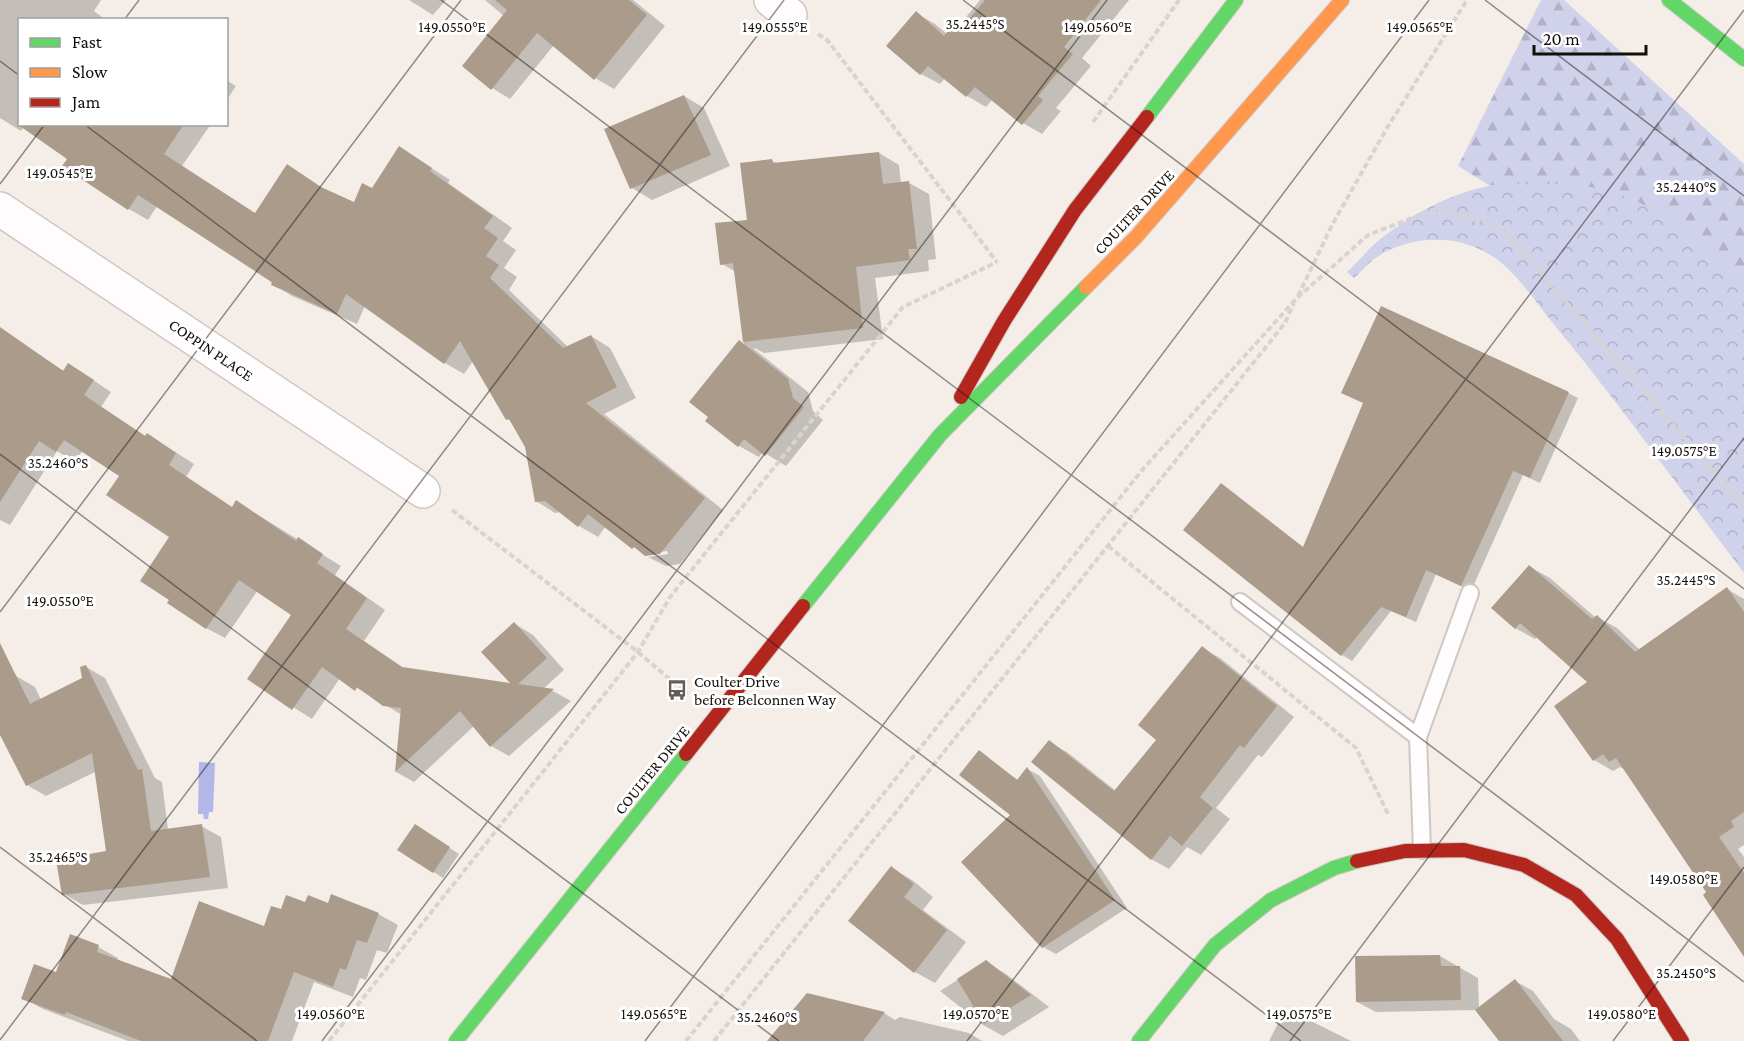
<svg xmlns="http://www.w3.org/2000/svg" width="1744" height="1041" font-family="'Crimson Pro',serif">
<defs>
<pattern id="forest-firs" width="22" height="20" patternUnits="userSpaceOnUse" patternTransform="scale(1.5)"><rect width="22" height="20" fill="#d0d1ea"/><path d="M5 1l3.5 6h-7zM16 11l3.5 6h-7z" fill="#b2b2c7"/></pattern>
<pattern id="park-crowns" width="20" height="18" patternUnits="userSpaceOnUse" patternTransform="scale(1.5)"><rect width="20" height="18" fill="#d0d1ea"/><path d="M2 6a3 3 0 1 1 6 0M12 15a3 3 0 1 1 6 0" fill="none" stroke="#b2b2c7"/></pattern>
</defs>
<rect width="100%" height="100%" fill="#f5eee8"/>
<polygon fill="url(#forest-firs)" points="1541,0 1564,0 1744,164 1744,444 1591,248 1458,166"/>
<path fill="url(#park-crowns)" d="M1558,181C1579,185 1601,188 1621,195C1672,213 1709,249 1744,289V573C1680,489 1619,403 1552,322C1533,299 1514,268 1487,253C1453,233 1406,236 1374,259C1367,264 1361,272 1354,278L1347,272C1358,262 1368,249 1379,240C1418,209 1466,185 1517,182C1531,181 1545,182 1558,181Z"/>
<polygon fill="#b2b7ea" points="199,762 215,763 213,812 209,812 208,819 204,819 203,814 198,814"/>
<g fill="#0003">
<polygon points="0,0 101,0 94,11 106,20 20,20 20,124 211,124 182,166 256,214 287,166 330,193 354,204 372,190 400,148 450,180 448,183 512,228 503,241 516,250 504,268 517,277 509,290 568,347 591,336 610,348 636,398 604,414 723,510 680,564 666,566 648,557 668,554 667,551 644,554 606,526 598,537 579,526 561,512 555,513 536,501 527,447 512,422 507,419 473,361 464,374 445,363 365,306 357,324 292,296 157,206 148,220 129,209 69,159 24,127 21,131 0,118"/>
<polygon points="409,0 446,0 433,15"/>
<polygon points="485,0 633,0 665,26 614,89 595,78 554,45 510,99 492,88 504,16"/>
<polygon points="980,0 1129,0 1082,58 1091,66 1056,108 1061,111 1042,134 1023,123 993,99 986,107 967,96 945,78 940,84 921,74 916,13 935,24 947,34 958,27"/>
<polygon points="226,80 236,86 226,101"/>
<polygon points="684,96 704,108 730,166 652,200 632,188"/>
<polygon points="879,153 899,165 901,184 909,183 929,194 936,259 928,260 929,271 875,278 883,339 764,353 755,348 754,349 808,392 813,411 823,420 786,466 763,452 759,457 739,446 708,421 744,345 736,272 722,264 749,221 771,160 778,164"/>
<polygon points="6,333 64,371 87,376 111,392 101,407 147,437 148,435 166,446 194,464 186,477 233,508 237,502 341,566 335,575 385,610 364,641 405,669 514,685 515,624 533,635 564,670 543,689 553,691 571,701 509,756 491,746 474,726 414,782 396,772 402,715 340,678 312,719 249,679 293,615 258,590 225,638 206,628 171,599 171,537 121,475 83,450 75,462 57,451 10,525 0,520 0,342"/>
<polygon points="1568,393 1578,398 1540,483 1523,475 1471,591 1436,574 1416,622 1391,611 1352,661 1342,655 1185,530 1221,484 1304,548"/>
<polygon points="1530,567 1550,578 1596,618 1597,617 1617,628 1640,650 1727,589 1744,599 1744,845 1738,849 1744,857 1744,948 1626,770 1620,767 1613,771 1594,760 1590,682 1537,637 1535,639 1515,628"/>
<polygon points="1202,648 1220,658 1294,717 1262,757 1258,755 1216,808 1230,819 1201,855 1187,847 1169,869 1151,859 1049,742 1067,752 1116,791 1158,739"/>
<polygon points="86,667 105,678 155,778 162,782 168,830 201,826 221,837 228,888 83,905 64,894 108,852 97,771 46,796 27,785 0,732 0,684 16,676 35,687 41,700 83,679"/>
<polygon points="979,752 1018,780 1027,769 1040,776 1127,908 1056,954 1043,947 1012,815"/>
<polygon points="425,832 459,854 443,878 400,850"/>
<polygon points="892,868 912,880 933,897 923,910 966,942 935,983 915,972"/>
<polygon points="306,904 329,904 378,914 398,925 387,953 377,950 366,980 360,978 353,997 314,982 292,1041 128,1041 43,1009 23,998 98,947 118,958 117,961 172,981 265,928 282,911"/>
<polygon points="1440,956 1478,978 1479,1009 1515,981 1533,991 1554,1019 1571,1029 1580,1041 1501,1041 1477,1010 1376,1012 1357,1002"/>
<polygon points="986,962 1006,974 1049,1007 1003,1036 983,1025 940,991"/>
<polygon points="807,995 884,1013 895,1020 900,1017 969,1033 982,1041 769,1041"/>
<polygon points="1291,1011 1351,1041 1269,1041 1280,1019 1285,1022"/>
</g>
<g fill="#aa9b8b">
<polygon points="495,0 629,0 647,15 594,80 537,33 491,90 462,66 507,10"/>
<polygon points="985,0 1101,0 1064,47 1073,54 1038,96 1043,100 1022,125 975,87 966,97 928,66 920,75 886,46 916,11 944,36 954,23 961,29"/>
<polygon points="684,95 711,155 630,189 604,129"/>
<polygon points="17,124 184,124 164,154 255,213 287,164 321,187 354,202 362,183 372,188 399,146 432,168 430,171 493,216 484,228 498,238 486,256 499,265 490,278 563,348 591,335 617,387 586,403 705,498 660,554 645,556 634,547 632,549 588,514 578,527 545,501 535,502 525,447 509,419 506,420 460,341 444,364 346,294 337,314 271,285 272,282 138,195 128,210 62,166 67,159"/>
<polygon points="879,152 883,184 909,181 917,249 908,249 910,260 856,267 863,328 743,342 733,263 720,265 715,223 747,220 740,163 772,159 773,163"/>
<polygon points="1381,306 1569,392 1530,478 1513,471 1461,586 1426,570 1406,617 1381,607 1341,656 1183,530 1221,483 1303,547 1363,403 1341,393"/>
<polygon points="0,327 63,371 68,363 94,380 84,395 145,436 147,433 176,453 169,465 232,507 236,500 296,541 298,537 323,554 317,563 367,598 346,629 402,667 510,683 481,652 514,622 547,658 518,684 554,689 490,747 460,711 395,772 401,708 383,706 357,687 355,691 322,667 292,710 247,679 291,615 239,580 206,629 167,603 169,600 140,581 169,537 106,495 119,476 64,440 56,452 39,441 0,502"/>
<polygon points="739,340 788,379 793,398 804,407 765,456 744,439 738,447 705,421 708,417 689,402"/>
<polygon points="1529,565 1592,619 1597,615 1635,652 1727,587 1744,612 1744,812 1731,821 1734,827 1719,837 1744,873 1744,957 1703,895 1706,892 1616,758 1609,762 1603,754 1593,761 1554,706 1587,682 1520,623 1515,629 1491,608"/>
<polygon points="0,643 30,704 82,678 80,667 86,665 138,770 142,769 151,831 202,824 210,877 62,895 56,860 106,851 92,753 26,786 0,735"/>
<polygon points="1202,646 1277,706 1244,748 1240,745 1200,797 1213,808 1182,846 1170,836 1151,860 1031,762 1049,740 1114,791 1156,740 1138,725"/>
<polygon points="979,750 1017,780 1027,767 1115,900 1042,948 961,862 1010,815 959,775"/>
<polygon points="415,824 450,847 433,873 397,850"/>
<polygon points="891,866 914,884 904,897 947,930 914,973 848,921"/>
<polygon points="331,894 379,913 367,943 357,940 346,970 340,968 333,987 294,972 268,1041 141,1041 66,1012 65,1015 21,999 34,964 56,972 70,934 99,945 97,952 171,979 199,901 264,926 271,906 281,909 286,895 305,902 308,895 328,903"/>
<polygon points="1440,955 1441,966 1460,966 1461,1000 1356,1002 1355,956"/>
<polygon points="986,960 1031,995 984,1024 957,979"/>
<polygon points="1515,979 1563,1041 1499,1041 1475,1010"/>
<polygon points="807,993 885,1012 863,1041 767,1041"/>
</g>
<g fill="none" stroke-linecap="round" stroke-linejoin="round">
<g stroke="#cec8c3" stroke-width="20">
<g id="lane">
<polyline points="1240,602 1418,737"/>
<polyline points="1422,850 1418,737 1470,593"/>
</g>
</g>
<g stroke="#cec8c3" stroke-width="36">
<g id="street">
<polyline points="771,0 790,15"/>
<polyline points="0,209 423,491"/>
</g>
</g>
<g stroke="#cec8c3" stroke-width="16">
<g id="fast">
<polyline points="1669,0 1744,59"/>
<polyline points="1147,117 1236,0"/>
<polyline points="803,606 940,435 1086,287"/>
<polyline points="456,1041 686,754"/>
<polyline points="1139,1041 1215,945 1271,900 1334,868 1357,861"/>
</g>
</g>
<g stroke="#cec8c3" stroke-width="16">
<polyline id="slow" points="1086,287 1136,237 1342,0"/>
</g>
<g stroke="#cec8c3" stroke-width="16">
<g id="jam">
<polyline points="961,397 1004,321 1075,210 1147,117"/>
<polyline points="686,754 803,606"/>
<polyline points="1357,861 1405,851 1464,850 1524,865 1576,895 1617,939 1682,1041"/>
</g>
</g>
<g stroke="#d6d4d3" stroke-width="4" stroke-dasharray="6 3" stroke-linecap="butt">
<polyline points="818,34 828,41 997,262"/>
<polyline points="1093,122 1179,0"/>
<polyline points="1298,296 1332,225 1387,128 1467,0"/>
<polyline points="452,510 638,652 687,694"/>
<polyline points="1108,546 1356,748 1389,816"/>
<polyline points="329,1041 638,652 670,597 903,307 997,262"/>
<polyline points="686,1041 1143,469 1296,299 1368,235 1438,208 1500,227 1744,506"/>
<polyline points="714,1041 1285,323 1294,303"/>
</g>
<use href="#lane" stroke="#fefcfc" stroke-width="16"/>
<use href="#street" stroke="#fefcfc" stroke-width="33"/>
<use href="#fast" stroke="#63d668" stroke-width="14"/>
<use href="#slow" stroke="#ff974d" stroke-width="14"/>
<use href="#jam" stroke="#b3261e" stroke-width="14"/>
</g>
<path fill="none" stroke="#130f0b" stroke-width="1.5" stroke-opacity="0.45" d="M441,0L1744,982M963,0L1744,589M1485,0L1744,196M124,20L139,0M0,61L20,76M84,124L1301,1041M0,184L45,124M0,454L779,1041M0,612L461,0M0,847L257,1041M0,1040L784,0M322,1041L1107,0M645,1041L1429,0M967,1041L1744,10M1290,1041L1744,438M1613,1041L1744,867"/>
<defs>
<g id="bus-bare" transform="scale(1.62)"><path d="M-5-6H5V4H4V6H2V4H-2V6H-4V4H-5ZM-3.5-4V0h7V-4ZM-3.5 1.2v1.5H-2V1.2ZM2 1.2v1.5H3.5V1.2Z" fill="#625d58" stroke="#fff" stroke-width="2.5" paint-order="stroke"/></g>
</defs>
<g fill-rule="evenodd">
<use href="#bus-bare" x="677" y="690"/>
</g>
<g text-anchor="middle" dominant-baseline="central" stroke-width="6" stroke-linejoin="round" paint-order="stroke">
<g font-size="16" fill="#130f0b" stroke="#fff">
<text transform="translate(1134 212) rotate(-47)">COULTER DRIVE</text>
<text transform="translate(211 350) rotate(34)">COPPIN PLACE</text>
<text transform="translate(652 770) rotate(-51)">COULTER DRIVE</text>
</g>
<g font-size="16" fill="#130f0b" stroke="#fff" text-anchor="start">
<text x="694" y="681">Coulter Drive<tspan x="694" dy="18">before Belconnen Way</tspan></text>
</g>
</g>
<g font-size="15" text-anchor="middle" fill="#130f0b" stroke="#fff" stroke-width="6" stroke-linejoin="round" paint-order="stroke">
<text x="975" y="29">35.2445°S</text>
<text x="452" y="32">149.0550°E</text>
<text x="775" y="32">149.0555°E</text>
<text x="1098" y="32">149.0560°E</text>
<text x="1420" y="32">149.0565°E</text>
<text x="60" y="178">149.0545°E</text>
<text x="1686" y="192">35.2440°S</text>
<text x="1684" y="456">149.0575°E</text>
<text x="58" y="468">35.2460°S</text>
<text x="1686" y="585">35.2445°S</text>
<text x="60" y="606">149.0550°E</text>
<text x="58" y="862">35.2465°S</text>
<text x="1684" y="884">149.0580°E</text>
<text x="1686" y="978">35.2450°S</text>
<text x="331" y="1019">149.0560°E</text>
<text x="654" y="1019">149.0565°E</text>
<text x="976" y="1019">149.0570°E</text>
<text x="1299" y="1019">149.0575°E</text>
<text x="1622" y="1019">149.0580°E</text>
<text x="767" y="1022">35.2460°S</text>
</g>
<rect x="18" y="18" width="210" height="108" fill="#ffffff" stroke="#a19f9d" stroke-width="1.5"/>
<rect x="30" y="38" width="30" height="9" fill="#63d668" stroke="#a19f9d" stroke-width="1.5"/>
<text x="72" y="48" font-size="18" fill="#130f0b">Fast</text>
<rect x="30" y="68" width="30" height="9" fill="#ff974d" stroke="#a19f9d" stroke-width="1.5"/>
<text x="72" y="78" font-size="18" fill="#130f0b">Slow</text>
<rect x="30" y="98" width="30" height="9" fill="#b3261e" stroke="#a19f9d" stroke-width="1.5"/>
<text x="72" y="108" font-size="18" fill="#130f0b">Jam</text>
<path d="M1534 45v9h112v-9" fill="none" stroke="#130f0b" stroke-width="3"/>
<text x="1543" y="45" font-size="18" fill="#130f0b" stroke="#ffffff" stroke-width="4.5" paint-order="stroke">20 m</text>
</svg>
